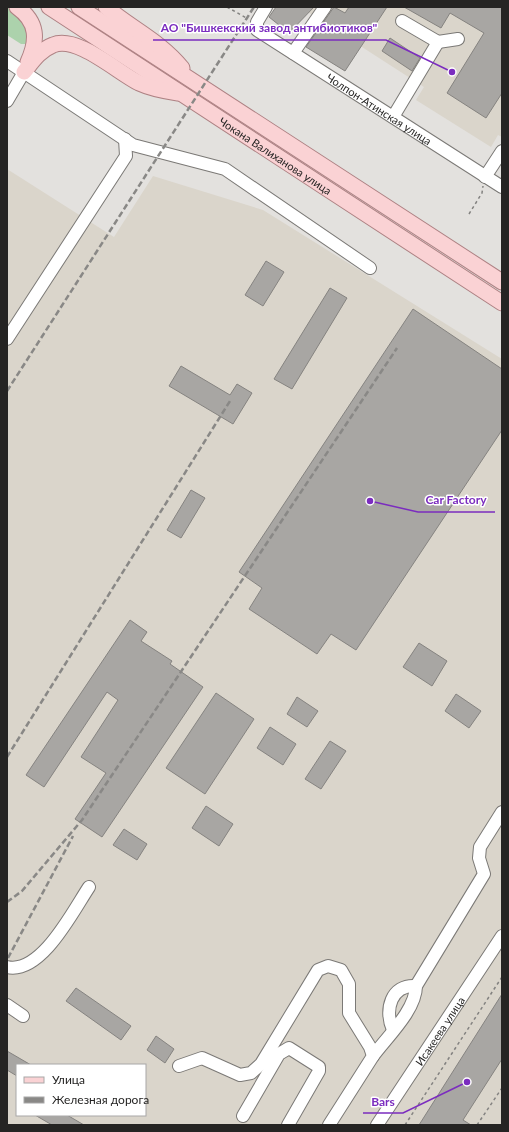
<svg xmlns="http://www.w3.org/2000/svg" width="509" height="1132" font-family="Lato,sans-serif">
<rect width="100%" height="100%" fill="#e3e1de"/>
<g fill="#dad5cb" fill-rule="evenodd">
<polygon points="300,7 502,7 502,137 498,135 491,147 416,100 424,87"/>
<path d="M7,169L114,237L153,176L263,210L502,359V1125H7ZM17,1065H145V1115H17Z"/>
</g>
<polygon fill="#acd2ac" points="7,7 10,7 28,23 27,44 21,44 7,35"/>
<g fill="#a8a6a3" stroke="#858380">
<polygon points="276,7 314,7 289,33 269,17"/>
<polygon points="334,7 345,13 349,7 387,7 345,71 306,47"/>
<polygon points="404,7 502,7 502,93 486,118 447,93 484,33 450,13 441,28"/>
<polygon points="390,38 420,58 412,71 382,51"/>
<polygon points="266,261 284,272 263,306 245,295"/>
<polygon points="330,288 347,298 292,389 274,379"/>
<polygon points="413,309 502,369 502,430 356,650 331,634 317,654 249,609 262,588 239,572"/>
<polygon points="181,366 230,395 237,384 252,393 233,424 169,386"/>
<polygon points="191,490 205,498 181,538 167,530"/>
<polygon points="130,620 147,632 141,641 172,661 170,664 203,687 102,837 75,819 106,773 81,757 118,700 107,692 44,787 26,775"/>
<polygon points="419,643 447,661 432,686 403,667"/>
<polygon points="216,693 254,719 205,794 166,768"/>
<polygon points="456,694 481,711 469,728 445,711"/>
<polygon points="297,697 318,711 307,727 287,714"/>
<polygon points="270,727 296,744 283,765 257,748"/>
<polygon points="330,741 346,751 321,789 305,779"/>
<polygon points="206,806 233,824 219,846 192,828"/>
<polygon points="124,829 147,844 137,860 113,845"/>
<polygon points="76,988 131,1026 121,1040 66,1001"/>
<polygon points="502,994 502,1059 463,1120 471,1125 419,1125"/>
<polygon points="156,1036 174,1049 165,1063 147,1050"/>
<polygon points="7,1051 31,1065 17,1065 17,1076 7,1070"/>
<polygon points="35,1115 67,1115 84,1125 52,1125"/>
</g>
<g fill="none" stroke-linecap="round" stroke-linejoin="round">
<g stroke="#7b7976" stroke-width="14">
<g id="minor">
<path id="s1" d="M266,7L257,22V30L502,187"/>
<polyline points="438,42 458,39"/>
<polyline points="293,53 325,7"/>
<polyline points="7,61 133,145 225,169 370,268"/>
<polyline points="7,101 24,72"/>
<polyline points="393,117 438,42 402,21"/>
<polyline points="485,177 502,151"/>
<polyline points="7,339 126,156 125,139"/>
<path d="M7,967C41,975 73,911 89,887"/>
<polyline points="7,1005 23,1016"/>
<path d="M393,1030C384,1010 391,984 416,986"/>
<path d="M373,1056C387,1037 416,1010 416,986L484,874L479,858L480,847L502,812"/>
<polyline points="179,1066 202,1058 240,1075 251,1073 261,1064 318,970 328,966 341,970 349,984 349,1013 370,1047 373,1056 329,1125"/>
<polyline points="243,1116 279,1054 289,1048 319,1067 319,1071 288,1125"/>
<path id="s2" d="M377,1125L502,936"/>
</g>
</g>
<g stroke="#ae8284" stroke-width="17">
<g id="major">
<path d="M17,7C38,22 38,40 28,62"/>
<path id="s3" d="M49,7L502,303"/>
<polyline points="79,7 502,282"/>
<path d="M106,7C132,29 160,41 182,68"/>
<path d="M24,72C32,62 40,50 53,45C77,35 117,72 139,83C152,89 164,91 178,93"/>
</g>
</g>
<g stroke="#838280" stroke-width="1.5" stroke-dasharray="3 3" stroke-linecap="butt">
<polyline points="227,7 248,19"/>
<polyline points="469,214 482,193 483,186"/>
<polyline points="405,1125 502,977"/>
<polyline points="477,1125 502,1088"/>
</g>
<use href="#minor" stroke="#fff" stroke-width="12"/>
<use href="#major" stroke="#fad2d4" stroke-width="15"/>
<g stroke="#898886" stroke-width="2.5" stroke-dasharray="6 3" stroke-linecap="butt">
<polyline points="7,391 254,7"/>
<polyline points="7,757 230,401"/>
<polyline points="7,902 22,891 82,820 397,348"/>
<polyline points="8,958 73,836"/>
</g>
</g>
<g text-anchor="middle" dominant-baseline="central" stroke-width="3" stroke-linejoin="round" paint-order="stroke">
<g font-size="11" fill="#252423" stroke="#fff">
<text stroke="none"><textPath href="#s1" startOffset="171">Чолпон-Атинская улица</textPath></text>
<text stroke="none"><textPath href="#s3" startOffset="271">Чокана Валиханова улица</textPath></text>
<text stroke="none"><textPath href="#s2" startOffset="113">Исакеева улица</textPath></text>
</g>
</g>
<path fill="none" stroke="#7b2cbf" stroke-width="1.5" d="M452 72L386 40H153M370 501L418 512H495M467 1082L403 1113H363"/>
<g fill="#7b2cbf" stroke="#fff" stroke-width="1.5">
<circle cx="452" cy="72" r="4"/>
<circle cx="370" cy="501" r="4"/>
<circle cx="467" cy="1082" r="4"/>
</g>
<g font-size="12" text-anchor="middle" font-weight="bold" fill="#7b2cbf" stroke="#fff" stroke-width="3" stroke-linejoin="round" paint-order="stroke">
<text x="269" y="32">АО "Бишкекский завод антибиотиков"</text>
<text x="456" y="504">Car Factory</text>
<text x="383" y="1106">Bars</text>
</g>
<rect width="509" height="1132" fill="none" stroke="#252423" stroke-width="16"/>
<rect x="16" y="1064" width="130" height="52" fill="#ffffff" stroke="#a8a7a7"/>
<rect x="24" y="1077" width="20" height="6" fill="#fad2d4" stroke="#a8a7a7"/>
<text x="52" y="1084" font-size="12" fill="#252423">Улица</text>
<rect x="24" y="1097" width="20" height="6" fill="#898886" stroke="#a8a7a7"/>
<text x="52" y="1104" font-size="12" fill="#252423">Железная дорога</text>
</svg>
